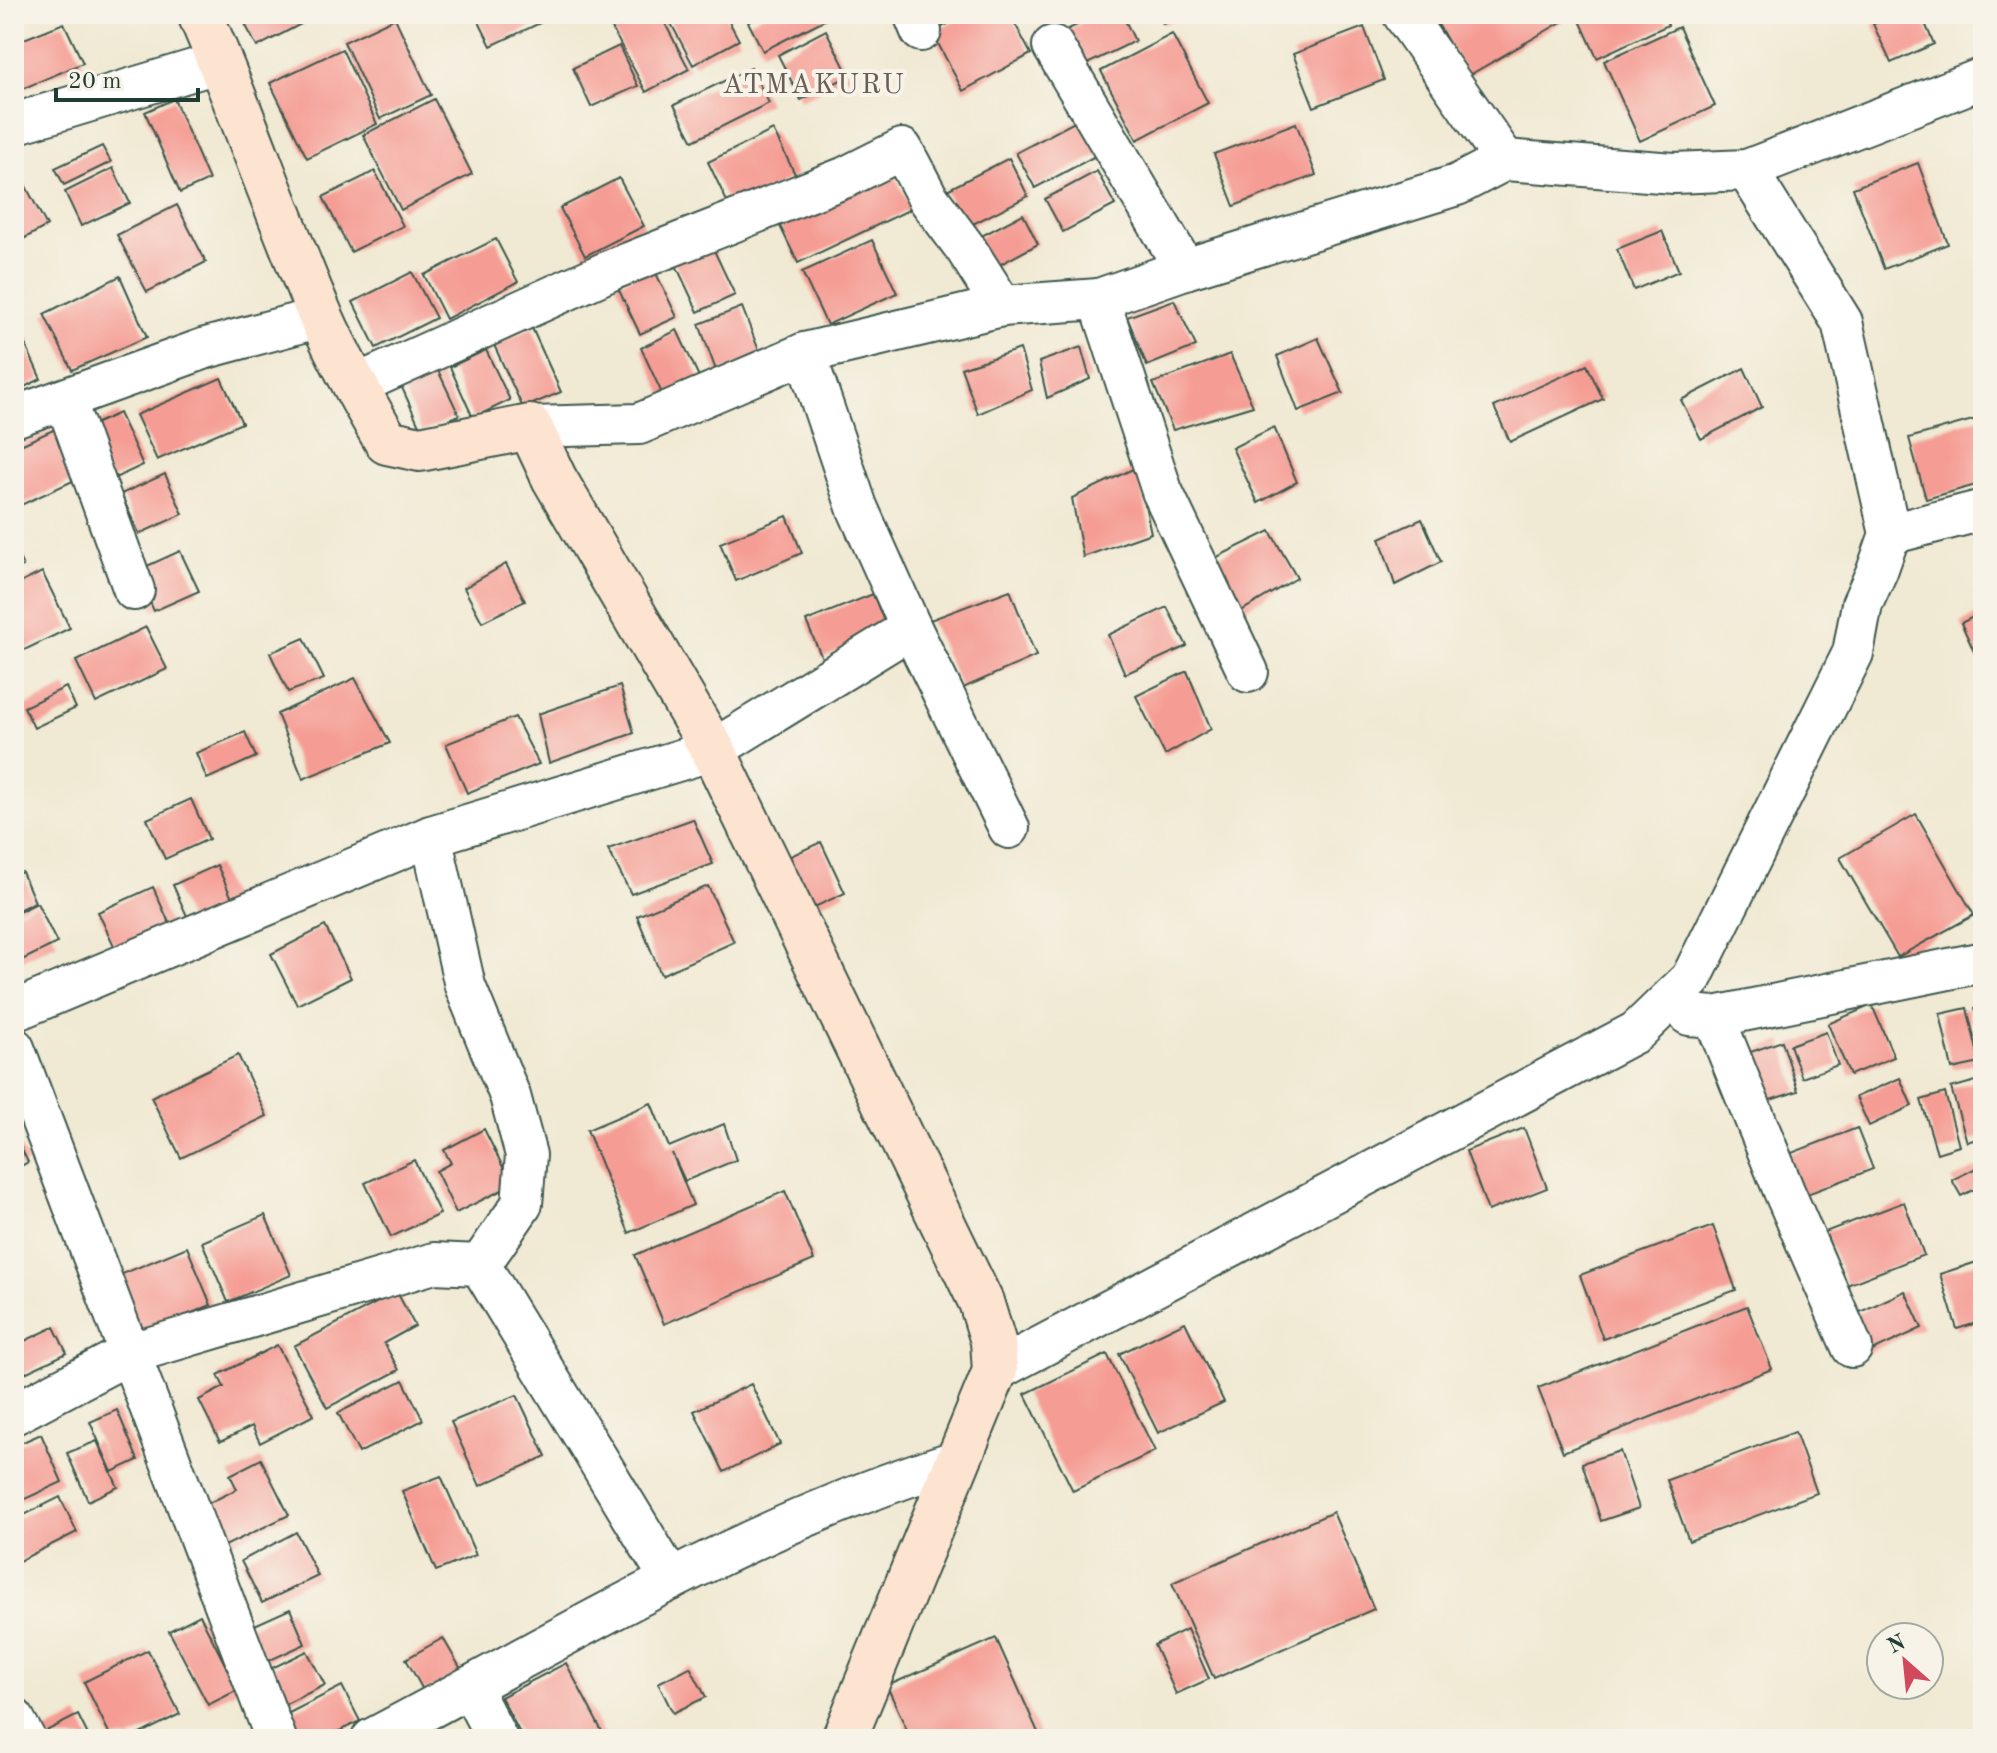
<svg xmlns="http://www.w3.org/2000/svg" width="1997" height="1753" font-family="'Old Standard TT',serif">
<rect width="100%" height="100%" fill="#f7f3e8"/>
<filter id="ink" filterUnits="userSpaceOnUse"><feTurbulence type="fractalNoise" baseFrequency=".0125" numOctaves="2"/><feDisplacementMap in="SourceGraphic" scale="16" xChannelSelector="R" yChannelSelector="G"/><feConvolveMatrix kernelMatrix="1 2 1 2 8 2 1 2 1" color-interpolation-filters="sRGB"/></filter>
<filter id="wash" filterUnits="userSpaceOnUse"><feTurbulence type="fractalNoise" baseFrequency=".006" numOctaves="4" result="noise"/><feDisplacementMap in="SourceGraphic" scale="32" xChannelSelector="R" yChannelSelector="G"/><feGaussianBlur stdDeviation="1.8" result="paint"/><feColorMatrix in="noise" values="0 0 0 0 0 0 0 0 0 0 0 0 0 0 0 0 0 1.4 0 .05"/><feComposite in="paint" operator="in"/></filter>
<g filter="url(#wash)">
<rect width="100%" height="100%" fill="#f0e9d3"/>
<g id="blocks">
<g fill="#f59d94">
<polygon points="240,14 296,14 301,24 257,47"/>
<polygon points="475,14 559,14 491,46"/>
<polygon points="620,14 660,14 689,69 646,92 608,21"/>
<polygon points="666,14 725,14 739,40 693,65"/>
<polygon points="765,14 836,14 763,51 748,22"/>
<polygon points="967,14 1010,14 1031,54 963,91 932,32"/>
<polygon points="1037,14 1061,14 1043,24"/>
<polygon points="1101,14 1122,14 1135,41 1083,66 1066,30"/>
<polygon points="1160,14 1189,14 1163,24"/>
<polygon points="1432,14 1568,14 1570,17 1468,76"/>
<polygon points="1577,14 1663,14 1668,25 1597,58"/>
<polygon points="1896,14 1921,14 1934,44 1891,63 1873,24"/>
<polygon points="395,18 431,95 380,119 344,42"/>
<polygon points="64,23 83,63 22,89 14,72 14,43"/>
<polygon points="1364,27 1384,80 1314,107 1293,54"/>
<polygon points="1679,27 1715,106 1640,141 1604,61"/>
<polygon points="826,30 849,76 801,100 778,55"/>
<polygon points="1172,34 1208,103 1137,140 1101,71"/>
<polygon points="619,46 638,86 591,107 573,68"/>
<polygon points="342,49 377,124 307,158 270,83"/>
<polygon points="751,68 769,103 693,141 674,105"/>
<polygon points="174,99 209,180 180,193 145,112"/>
<polygon points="434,99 472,174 401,210 363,135"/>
<polygon points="1082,118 1101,153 1035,188 1016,153"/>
<polygon points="1296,123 1316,175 1234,206 1214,154"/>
<polygon points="773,130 796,176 730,208 708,162"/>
<polygon points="102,146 111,162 64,185 55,168"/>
<polygon points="1009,158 1028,196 965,228 945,191"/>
<polygon points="1918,163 1948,244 1884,269 1853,188"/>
<polygon points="113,168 130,203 81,226 65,192"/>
<polygon points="892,169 911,209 798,263 778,222"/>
<polygon points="375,171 403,226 351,252 323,197"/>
<polygon points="1097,171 1115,205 1063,232 1045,199"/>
<polygon points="619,178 644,226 585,256 560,208"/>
<polygon points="22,179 47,226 14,244 14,183"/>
<polygon points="177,205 206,262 147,292 117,235"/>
<polygon points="1023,214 1038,244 988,271 972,241"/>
<polygon points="1662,231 1679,271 1634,290 1617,249"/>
<polygon points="496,239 518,282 446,319 424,275"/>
<polygon points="872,240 897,293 827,325 802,272"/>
<polygon points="711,244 735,295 698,312 674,261"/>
<polygon points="653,267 677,317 640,334 616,284"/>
<polygon points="412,272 436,318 376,348 353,302"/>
<polygon points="120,276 147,337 72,370 44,314"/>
<polygon points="1174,300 1196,346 1147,366 1127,317"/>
<polygon points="742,307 761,356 717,373 699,324"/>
<polygon points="14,319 41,379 14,392"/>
<polygon points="532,328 561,392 523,408 494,345"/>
<polygon points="677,330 701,381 664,398 641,348"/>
<polygon points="1318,338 1343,393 1298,411 1277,356"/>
<polygon points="1081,347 1090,379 1047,398 1039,362"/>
<polygon points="1020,349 1032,390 978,414 961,368"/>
<polygon points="486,350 510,400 473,418 450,367"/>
<polygon points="1230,354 1253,406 1173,430 1153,383"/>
<polygon points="435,364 459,415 422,432 399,381"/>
<polygon points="1587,365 1603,399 1510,442 1494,407"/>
<polygon points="1744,368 1762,407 1701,439 1681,400"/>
<polygon points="221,378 242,423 157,460 136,415"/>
<polygon points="119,413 143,465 111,480 88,427"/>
<polygon points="1983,417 1983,483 1926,499 1909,438"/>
<polygon points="64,425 88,474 19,506 14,495 14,448"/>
<polygon points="1274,427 1297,482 1258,503 1232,448"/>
<polygon points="1137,467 1151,533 1083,557 1072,498"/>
<polygon points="165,474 183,514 139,534 121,494"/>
<polygon points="787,516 802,553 736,581 720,543"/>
<polygon points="1422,519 1441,562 1395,585 1380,538"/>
<polygon points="1270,531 1297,578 1241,611 1213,559"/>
<polygon points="14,547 23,566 14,570"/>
<polygon points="180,551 199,591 154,611 136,571"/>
<polygon points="506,564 525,601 482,622 464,588"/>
<polygon points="42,572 70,628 14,655 14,586"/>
<polygon points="1010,590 1036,656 961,689 930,620"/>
<polygon points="873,594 888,631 822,658 806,621"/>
<polygon points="1167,607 1187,646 1125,674 1108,635"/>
<polygon points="1983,612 1983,671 1961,623"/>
<polygon points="146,627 167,669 96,703 76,661"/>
<polygon points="304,638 324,679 288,692 270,653"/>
<polygon points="1187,671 1211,729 1165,755 1136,696"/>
<polygon points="355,678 390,743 303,779 277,714"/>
<polygon points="620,686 634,733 549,763 538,714"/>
<polygon points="66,687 76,708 34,728 24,707"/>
<polygon points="515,717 539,764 467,793 446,744"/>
<polygon points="245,732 256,757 207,779 196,753"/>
<polygon points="191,799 209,839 165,859 147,819"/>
<polygon points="1916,814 1974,915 1898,957 1840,858"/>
<polygon points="693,819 713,864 631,894 608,849"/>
<polygon points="821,842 845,893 808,910 784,859"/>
<polygon points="217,865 235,905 191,925 173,885"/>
<polygon points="22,872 35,902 14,912 14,875"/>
<polygon points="708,886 734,942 661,975 637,916"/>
<polygon points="153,887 171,927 117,952 98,912"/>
<polygon points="37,903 57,943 14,964 14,914"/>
<polygon points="325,926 351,978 297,1005 271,954"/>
<polygon points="1872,1005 1894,1057 1850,1075 1828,1024"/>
<polygon points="1983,1005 1983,1033 1982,1033 1975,1008"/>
<polygon points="1967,1008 1980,1063 1952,1069 1940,1014"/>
<polygon points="1826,1032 1838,1065 1802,1078 1790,1045"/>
<polygon points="1782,1041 1798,1091 1758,1104 1742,1055"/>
<polygon points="238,1055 267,1116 181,1158 151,1097"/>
<polygon points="1900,1078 1912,1106 1869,1126 1856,1097"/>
<polygon points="1983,1079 1983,1137 1967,1142 1951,1088"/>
<polygon points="1945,1093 1959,1146 1937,1153 1921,1100"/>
<polygon points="651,1103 669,1147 724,1124 736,1160 685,1181 672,1153 693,1205 629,1233 587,1130"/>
<polygon points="1524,1128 1547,1188 1488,1211 1466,1151"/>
<polygon points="1857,1128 1873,1169 1797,1198 1781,1157"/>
<polygon points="484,1129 512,1185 456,1213 436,1171 451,1163 444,1150"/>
<polygon points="14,1134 28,1162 14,1170"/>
<polygon points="414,1160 440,1214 391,1237 365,1183"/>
<polygon points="1976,1168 1983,1181 1983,1185 1961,1196 1952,1180"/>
<polygon points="785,1191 814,1260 664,1324 635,1255"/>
<polygon points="1904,1202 1924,1255 1847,1285 1825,1232"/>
<polygon points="265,1215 291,1275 228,1302 202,1242"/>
<polygon points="1713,1226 1736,1290 1603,1339 1580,1275"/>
<polygon points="187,1247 211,1305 141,1334 115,1277"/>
<polygon points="1983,1260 1983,1321 1957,1329 1940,1274"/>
<polygon points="1905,1291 1922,1328 1864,1355 1847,1318"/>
<polygon points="397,1292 415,1326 384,1343 399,1370 327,1408 294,1346"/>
<polygon points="1747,1306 1772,1369 1563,1452 1538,1388"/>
<polygon points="1185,1322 1224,1402 1158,1433 1119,1354"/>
<polygon points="54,1327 67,1353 21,1375 14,1363 14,1346"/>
<polygon points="277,1345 314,1415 260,1443 252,1426 220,1442 199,1400 224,1387 218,1375"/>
<polygon points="1107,1354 1155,1451 1073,1491 1025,1394"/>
<polygon points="403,1380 423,1420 359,1453 338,1413"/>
<polygon points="751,1384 780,1444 724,1472 694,1411"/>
<polygon points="517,1395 546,1456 480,1486 451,1422"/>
<polygon points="117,1410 138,1460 112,1472 90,1422"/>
<polygon points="1795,1432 1817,1493 1689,1541 1667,1480"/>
<polygon points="41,1434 62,1482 14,1504 14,1446"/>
<polygon points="97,1441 118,1487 88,1501 67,1453"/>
<polygon points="1620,1451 1639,1508 1601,1521 1582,1463"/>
<polygon points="261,1459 289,1515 225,1546 205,1505 237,1489 230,1475"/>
<polygon points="441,1476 476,1555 436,1571 402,1491"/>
<polygon points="60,1497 77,1532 17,1562 14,1556 14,1520"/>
<polygon points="1333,1512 1374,1609 1214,1679 1172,1583"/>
<polygon points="296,1532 318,1576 262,1603 241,1561"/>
<polygon points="290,1609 305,1644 264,1663 248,1628"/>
<polygon points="200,1615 238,1690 208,1705 169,1631"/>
<polygon points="1187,1629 1209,1679 1176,1694 1154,1645"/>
<polygon points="443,1638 462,1671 424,1692 406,1659"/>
<polygon points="996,1638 1041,1739 911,1739 887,1686"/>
<polygon points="148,1650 180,1714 130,1739 112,1739 84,1682"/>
<polygon points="307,1651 325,1685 284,1705 266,1671"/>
<polygon points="566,1663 606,1739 523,1739 501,1697"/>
<polygon points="690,1667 706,1697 673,1713 658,1683"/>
<polygon points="342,1686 360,1721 323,1739 297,1739 285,1715"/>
<polygon points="78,1715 90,1739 38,1739 36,1736"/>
</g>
</g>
</g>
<g filter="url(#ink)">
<use href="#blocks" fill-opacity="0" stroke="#3e574c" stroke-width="2"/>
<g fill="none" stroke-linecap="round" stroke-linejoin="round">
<g stroke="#3e574c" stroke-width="44">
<g id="street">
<polyline points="914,14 921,31"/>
<polyline points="1403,14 1505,160"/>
<polyline points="1053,46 1185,269"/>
<polyline points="14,124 220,62"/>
<polyline points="1099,299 1162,491 1248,672"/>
<polyline points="805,353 857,507 911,628 1009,828"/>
<polyline points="354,386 611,270 846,177 902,149 928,198 966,249 1002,306"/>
<polyline points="65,399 134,590"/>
<polyline points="14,417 206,348 321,317"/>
<polyline points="530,427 639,424 805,353 1002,306 1099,299 1185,269 1457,185 1505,160 1674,173 1747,170 1983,78"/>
<polyline points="1890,534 1983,510"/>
<polyline points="431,836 465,986 510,1096 526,1155 522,1204 480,1265"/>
<polyline points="14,1011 431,836 713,750 911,628"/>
<polyline points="1689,1015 1714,1017 1983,962"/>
<polyline points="1714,1017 1784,1191 1852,1347"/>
<polyline points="14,1048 276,1739"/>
<polyline points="995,1371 1636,1032 1691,979 1853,653 1862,604 1877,571 1890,534 1842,322 1747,170"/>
<polyline points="14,1414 128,1354 434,1263 480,1265 671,1580"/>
<polyline points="470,1687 497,1739"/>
<polyline points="14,1719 25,1739"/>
<path d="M372,1739C563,1639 752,1523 959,1460"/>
</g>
</g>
<g stroke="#3e574c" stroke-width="48">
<path id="secondary" d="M200,14C243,114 278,217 321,317C340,360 363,401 387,442L420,449L530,427L554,478L713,750L981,1302L993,1341L995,1371L844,1739"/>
</g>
<use href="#street" stroke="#fff" stroke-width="40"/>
<use href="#secondary" stroke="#fde4d1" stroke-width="44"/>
</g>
</g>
<g text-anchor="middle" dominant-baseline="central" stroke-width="8" stroke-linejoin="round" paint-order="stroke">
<g font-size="28" letter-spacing="2" fill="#6a5f56" stroke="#f7f3e8">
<text x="814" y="86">ATMAKURU</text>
</g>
</g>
<rect width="1997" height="1753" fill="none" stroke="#f7f3e8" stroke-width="48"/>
<g transform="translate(1905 1661) rotate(333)"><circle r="38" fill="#f7f3e8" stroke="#a1aaa0" stroke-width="2"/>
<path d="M0-6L14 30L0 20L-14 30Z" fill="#d1495b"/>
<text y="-12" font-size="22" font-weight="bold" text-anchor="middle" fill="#1f3d34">N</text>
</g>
<path d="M56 88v12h142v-12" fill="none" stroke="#1f3d34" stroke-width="4"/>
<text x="68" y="88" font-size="24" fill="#1f3d34" stroke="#f7f3e8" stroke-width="6" paint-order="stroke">20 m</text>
</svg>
